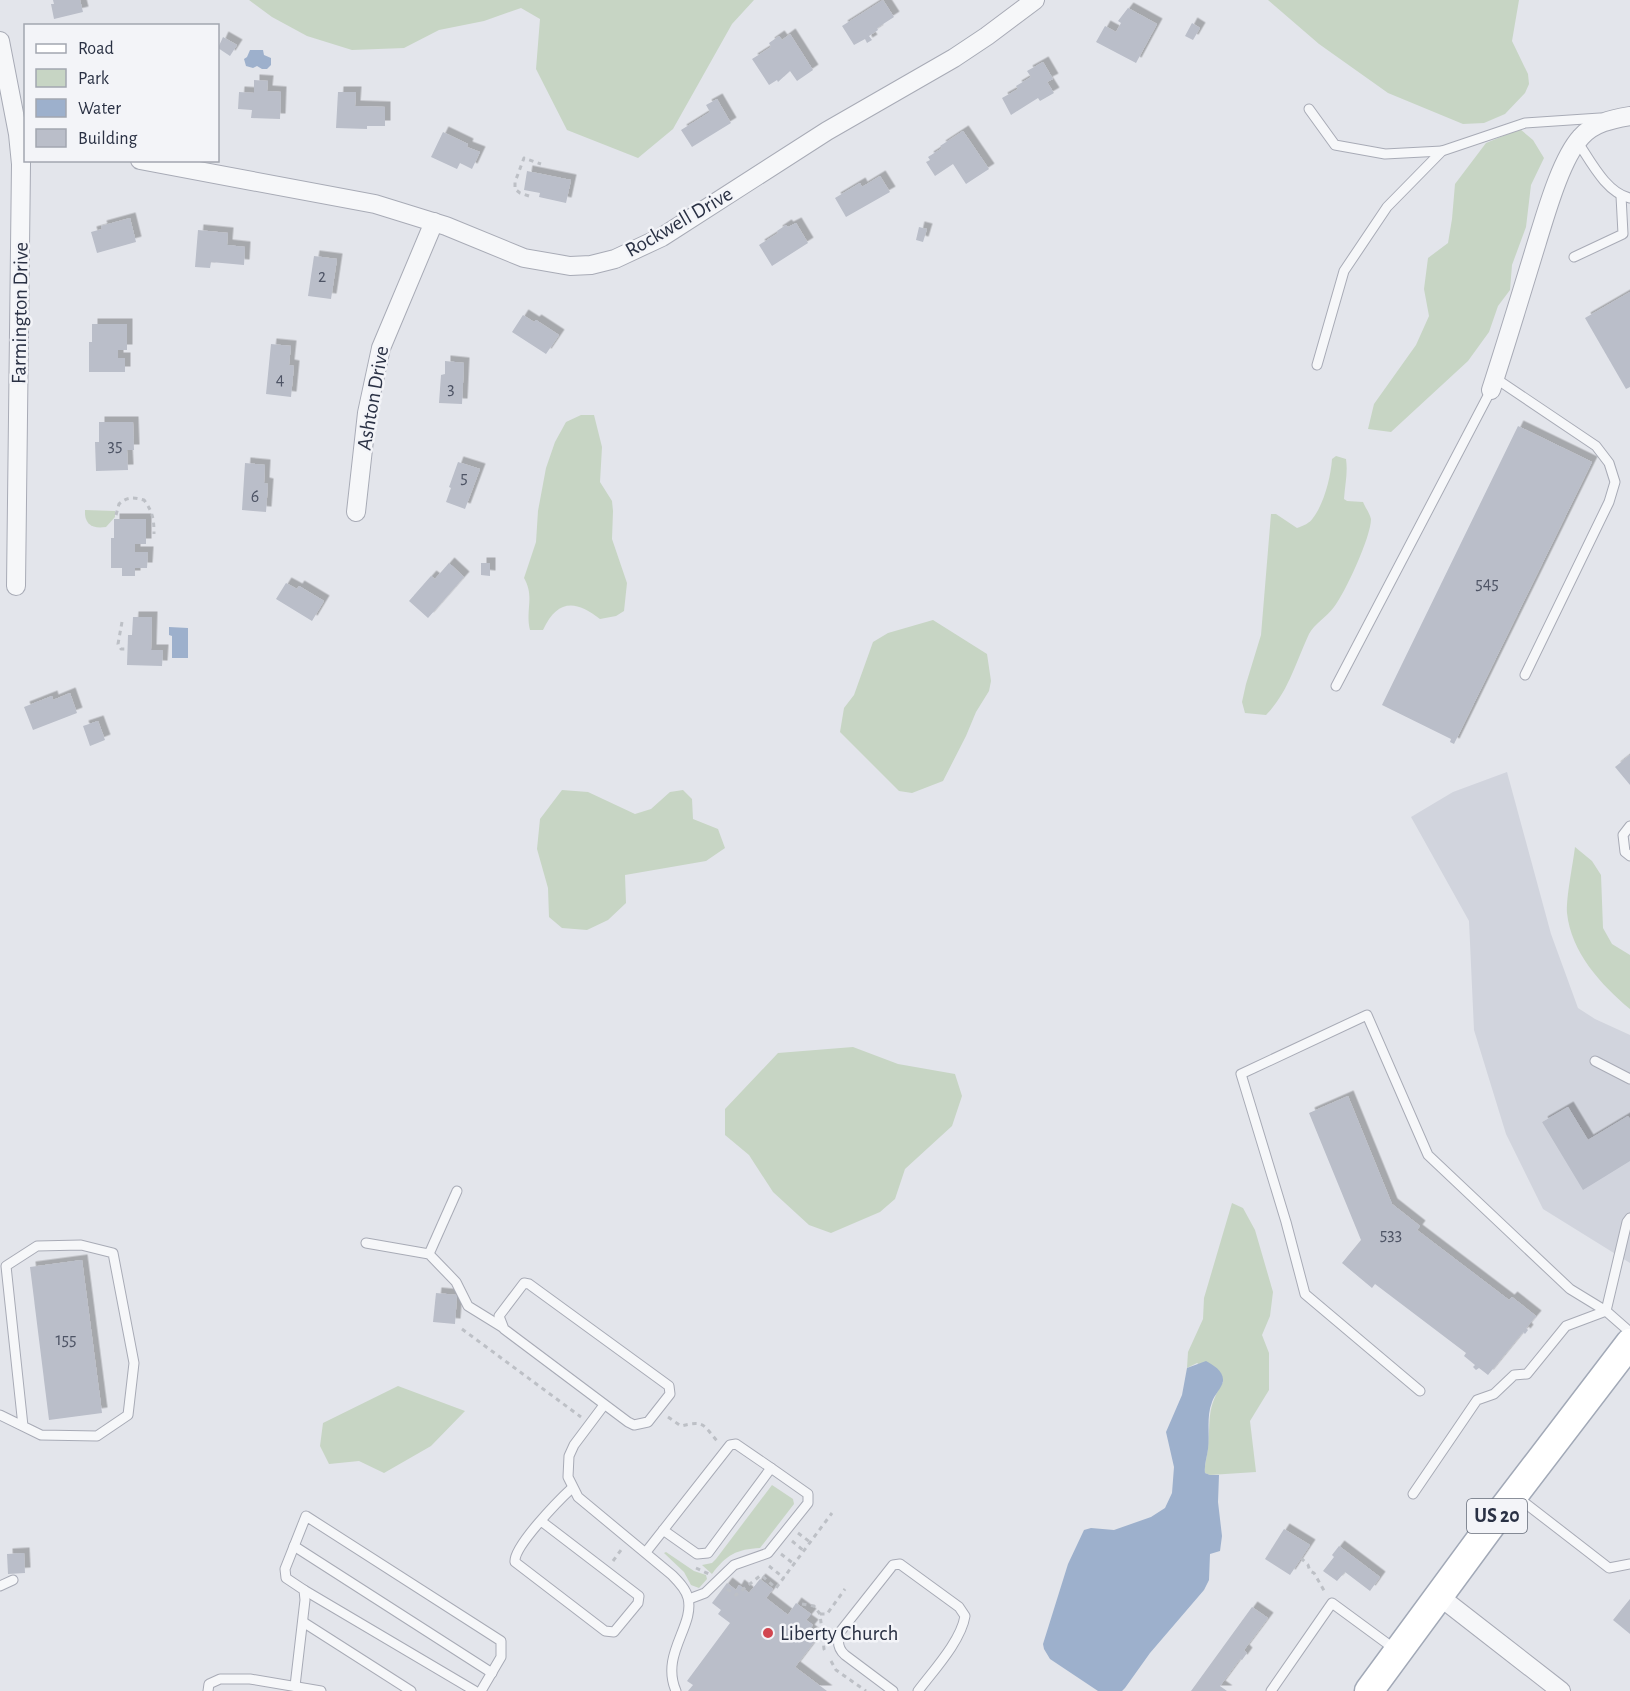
<svg xmlns="http://www.w3.org/2000/svg" width="1630" height="1691" font-family="'Alegreya Sans',sans-serif">
<defs>
<filter id="shadow"><feDropShadow dx="5.5" dy="-5.5" stdDeviation="0" flood-color="#0004"/></filter>
</defs>
<rect width="100%" height="100%" fill="#e3e5eb"/>
<polygon fill="#d1d4dd" points="1507,772 1551,934 1578,1008 1595,1019 1630,1035 1630,1119 1628,1116 1588,1140 1568,1107 1542,1122 1630,1161 1630,1263 1543,1209 1506,1134 1474,1030 1469,921 1411,817 1453,792"/>
<g fill="#c7d5c4">
<polygon points="249,0 754,0 732,24 673,129 638,158 567,130 536,69 540,19 521,8 484,21 439,30 404,48 352,50 307,36 272,17"/>
<polygon points="1268,0 1519,0 1512,41 1528,74 1529,84 1525,93 1505,114 1484,123 1463,124 1388,93 1319,44"/>
<polygon points="1520,129 1533,140 1544,158 1531,185 1526,227 1512,265 1510,290 1498,306 1489,332 1468,361 1391,432 1368,429 1374,404 1416,345 1429,316 1424,289 1428,258 1448,243 1452,219 1455,184 1486,143"/>
<path d="M581,415H594L602,447L600,482L612,501L613,511L612,539L627,583L624,611L616,616L600,619C575,599 557,600 543,630H530C525,610 535,597 524,578L536,542L538,511L546,468L555,442L566,422Z"/>
<path d="M1336,456L1346,459C1348,473 1345,484 1344,499L1347,501L1363,502C1365,507 1370,514 1371,519C1371,537 1345,593 1334,607C1327,617 1314,624 1309,634C1296,662 1288,693 1266,715L1245,713L1242,702L1246,684L1261,635L1271,514H1276L1297,528C1303,526 1310,523 1313,518C1324,504 1331,476 1332,459Z"/>
<path d="M85,510L115,511V517L106,527C93,529 84,525 85,510Z"/>
<polygon points="933,620 987,654 991,681 989,691 976,712 966,736 943,781 912,793 899,791 840,732 844,708 854,695 873,642 888,633"/>
<polygon points="562,790 588,792 635,814 651,809 670,792 683,790 692,799 693,819 718,829 725,848 706,861 625,875 626,903 608,920 587,930 562,928 549,917 548,888 537,849 540,819"/>
<path d="M1575,847L1592,861L1601,875L1603,928L1612,944L1630,955V1009C1601,985 1571,952 1567,913C1566,897 1573,864 1575,847Z"/>
<polygon points="853,1047 898,1064 955,1074 962,1096 952,1126 905,1169 895,1199 880,1212 831,1233 809,1225 773,1192 749,1155 725,1135 725,1109 778,1053"/>
<path d="M1232,1203L1243,1208L1255,1230L1273,1292L1270,1316L1262,1335L1269,1353V1390L1250,1421L1256,1472L1210,1475L1205,1473C1204,1465 1207,1457 1208,1448C1211,1417 1206,1410 1223,1382L1197,1363L1187,1368L1188,1352L1203,1319L1204,1298Z"/>
<polygon points="398,1386 465,1411 431,1446 384,1473 359,1461 329,1464 320,1446 323,1423"/>
<path d="M772,1485L793,1499L794,1504L760,1548C737,1549 726,1555 712,1574L702,1565L712,1563L716,1559Z"/>
<polygon points="666,1552 694,1571 706,1575 707,1579 699,1588 691,1585 684,1572 664,1553"/>
</g>
<g fill="#9db0cc">
<polygon points="250,50 263,50 264,55 271,58 271,65 267,69 262,69 257,66 253,68 246,66 244,59 247,57"/>
<polygon points="169,627 188,628 188,658 172,658 172,636 169,635"/>
<path d="M1206,1361C1213,1365 1224,1371 1223,1381C1222,1388 1214,1395 1212,1402C1206,1417 1210,1434 1208,1449C1207,1457 1204,1465 1205,1473L1210,1475H1219L1218,1502L1222,1536L1220,1551L1210,1554L1209,1580L1204,1590L1150,1653L1125,1688L1122,1691H1098L1050,1659L1044,1649L1043,1644L1068,1564L1084,1530L1091,1528L1114,1530L1151,1517L1165,1508L1172,1493L1174,1467L1166,1432L1182,1395L1187,1368Z"/>
</g>
<g fill="#babec9" filter="url(#shadow)">
<polygon points="53,0 80,0 83,12 54,19 51,4 54,4"/>
<polygon points="883,0 894,17 877,28 878,30 869,36 872,40 867,43 865,39 854,45 842,26"/>
<polygon points="1128,8 1157,24 1136,63 1096,42 1105,26 1116,32 1121,23 1118,21"/>
<polygon points="1192,23 1200,28 1193,40 1185,36"/>
<polygon points="790,34 813,70 797,81 790,71 778,82 777,80 769,85 752,59 771,47 769,43 779,36 782,40"/>
<polygon points="223,37 237,45 230,56 218,48"/>
<polygon points="1043,62 1053,79 1047,82 1054,93 1040,101 1038,98 1011,115 1002,98 1018,89 1016,86 1031,77 1027,71"/>
<polygon points="254,80 268,81 267,91 281,92 280,119 251,118 252,110 238,109 239,92 254,93"/>
<polygon points="338,92 356,92 355,106 385,107 385,126 367,126 367,129 336,128"/>
<polygon points="717,99 731,123 692,147 681,130 710,112 706,105"/>
<polygon points="963,131 989,169 966,184 953,164 935,176 926,162 930,160 928,157 942,148 940,146"/>
<polygon points="443,132 468,144 467,147 480,152 472,169 460,163 457,169 431,157"/>
<polygon points="527,171 571,180 566,203 539,197 540,193 524,190"/>
<polygon points="880,176 890,192 846,217 835,198 860,183 862,187"/>
<polygon points="130,218 136,242 97,253 91,232 102,229 101,226"/>
<polygon points="796,223 808,243 772,266 759,245 778,233 777,231 786,225 788,227"/>
<polygon points="919,227 927,229 923,242 916,240"/>
<polygon points="198,230 228,233 227,245 245,247 244,265 211,262 210,268 195,267"/>
<polygon points="314,256 337,259 331,299 308,296"/>
<polygon points="1630,292 1630,387 1626,389 1585,318"/>
<polygon points="523,315 534,322 536,320 559,335 546,354 512,332"/>
<polygon points="92,324 127,324 127,350 118,350 118,358 125,358 125,372 89,372 89,342 92,342"/>
<polygon points="271,344 291,346 289,365 294,366 291,397 266,394"/>
<polygon points="445,361 464,363 462,404 439,403 441,375 445,374"/>
<polygon points="99,422 133,422 134,450 127,450 128,470 96,471 95,442 99,442"/>
<polygon points="1518,426 1592,462 1454,744 1450,742 1451,739 1382,705"/>
<polygon points="458,462 480,469 465,509 446,502 451,488 449,487"/>
<polygon points="245,463 265,465 264,483 268,484 266,512 242,510"/>
<polygon points="114,519 146,519 146,544 135,544 135,552 148,552 147,568 135,568 135,576 122,576 122,568 111,568 111,538 114,538"/>
<polygon points="449,563 464,577 428,618 409,601 431,576 435,579"/>
<polygon points="481,563 490,563 490,576 481,575"/>
<polygon points="286,583 297,589 299,586 324,601 312,621 276,599"/>
<polygon points="133,617 152,617 151,650 163,650 162,666 127,665 128,635 132,635"/>
<polygon points="70,693 77,713 33,730 24,707 52,696 53,700"/>
<polygon points="98,721 105,740 90,746 83,726"/>
<polygon points="1630,755 1630,785 1615,767"/>
<polygon points="1348,1096 1392,1204 1420,1226 1417,1230 1509,1300 1512,1297 1536,1316 1526,1328 1528,1330 1525,1334 1523,1332 1488,1375 1479,1368 1476,1370 1473,1367 1475,1365 1464,1356 1466,1353 1375,1284 1372,1288 1342,1263 1361,1240 1309,1113"/>
<polygon points="1568,1107 1588,1140 1628,1116 1630,1119 1630,1161 1583,1190 1542,1122"/>
<polygon points="82,1260 102,1413 49,1420 30,1267"/>
<polygon points="436,1293 457,1295 455,1324 433,1322"/>
<polygon points="1284,1529 1310,1545 1290,1575 1265,1559"/>
<polygon points="1339,1546 1380,1577 1370,1591 1345,1572 1337,1581 1323,1571 1334,1557 1332,1555"/>
<polygon points="24,1553 25,1573 8,1574 7,1554"/>
<polygon points="760,1579 773,1589 766,1598 788,1615 796,1603 811,1614 806,1620 813,1625 809,1630 818,1637 795,1667 827,1691 688,1691 693,1685 687,1681 730,1623 718,1614 721,1610 712,1603 727,1583 736,1590 739,1585 749,1593"/>
<polygon points="1630,1599 1630,1634 1613,1620"/>
<polygon points="1252,1607 1268,1618 1244,1650 1247,1653 1242,1660 1240,1659 1220,1686 1227,1691 1191,1691"/>
</g>
<g fill="none" stroke-linecap="round" stroke-linejoin="round">
<g stroke="#a8abb6" stroke-width="11">
<g id="service">
<polyline points="1309,109 1335,145 1385,154 1442,151"/>
<path d="M1577,141C1590,160 1606,193 1630,198"/>
<polyline points="1574,257 1623,234 1621,196"/>
<polyline points="1317,365 1344,271 1387,207 1442,151 1525,123 1600,118"/>
<polyline points="1495,378 1596,446 1609,463 1615,482 1609,502 1525,675"/>
<polyline points="1336,686 1491,390"/>
<polyline points="1630,826 1623,835 1625,852 1630,856"/>
<polyline points="1595,1061 1630,1079"/>
<polyline points="366,1243 429,1254 456,1282 468,1306 502,1327"/>
<polyline points="429,1254 457,1191"/>
<polygon points="524,1283 529,1284 669,1386 670,1394 648,1422 634,1425 628,1422 504,1329 499,1316"/>
<polyline points="1420,1391 1305,1294 1286,1222 1241,1074 1367,1015 1428,1155 1570,1289 1606,1311 1627,1222 1630,1218"/>
<path d="M604,1405L574,1445L569,1456L568,1477L578,1497L672,1575C678,1581 686,1589 688,1598C695,1626 660,1654 676,1691"/>
<polyline points="0,1415 41,1435 97,1436 128,1415 134,1363 113,1253 81,1245 37,1246 6,1266 23,1426"/>
<polyline points="1413,1494 1477,1400 1494,1394 1514,1375 1527,1374 1566,1326 1606,1311 1630,1332"/>
<polyline points="1516,1496 1609,1568 1630,1564"/>
<path d="M541,1521L639,1596L638,1603L614,1632L605,1631L515,1562C513,1547 559,1500 572,1488"/>
<polyline points="294,1546 492,1673"/>
<polyline points="646,1552 730,1445 736,1444 771,1468 708,1553 697,1554 663,1530"/>
<polyline points="0,1586 13,1580"/>
<polyline points="304,1590 475,1691"/>
<polyline points="689,1599 705,1593 734,1565 768,1553 808,1503 808,1494 771,1468"/>
<polyline points="303,1622 411,1691"/>
<polyline points="295,1686 305,1600 304,1590 286,1578 285,1569 306,1516 501,1641 501,1657 481,1691"/>
<polyline points="208,1691 209,1684 220,1679 250,1679 321,1691"/>
<path d="M893,1691L845,1655C838,1649 837,1641 840,1632L893,1565L900,1564L959,1607L965,1616C961,1641 933,1671 918,1691"/>
<polyline points="1271,1691 1332,1603 1396,1650"/>
</g>
</g>
<g stroke="#a8abb6" stroke-width="20">
<g id="minor">
<polyline points="0,41 18,134 21,164 16,586"/>
<polyline points="140,160 375,204 446,226 524,258 570,266 591,265 615,259 662,237 827,131 954,58 987,36 1035,0"/>
<path d="M1491,390C1507,341 1522,291 1537,242C1546,213 1561,159 1581,137C1593,123 1612,119 1630,116"/>
<polyline points="356,512 367,413 381,348 434,222"/>
<polyline points="1439,1596 1561,1691"/>
</g>
</g>
<g stroke="#a2a9b7" stroke-width="31">
<polyline id="primary" points="1369,1691 1494,1521 1630,1343"/>
</g>
<g stroke="#bdc0c6" stroke-width="3" stroke-dasharray="4.5 4.5" stroke-linecap="butt">
<polyline points="529,196 520,193 515,189 515,182 524,158 541,164"/>
<path d="M116,515L119,504C127,497 133,497 144,500C153,512 154,520 154,534"/>
<polyline points="122,622 118,644 121,649 127,649"/>
<polyline points="462,1329 581,1417"/>
<path d="M668,1417L681,1426C705,1420 703,1425 718,1442"/>
<polyline points="798,1533 810,1542"/>
<polyline points="792,1541 804,1551"/>
<polyline points="781,1554 794,1564"/>
<polyline points="1301,1558 1308,1565 1310,1571 1314,1573 1326,1594"/>
<polyline points="613,1561 621,1550"/>
<polyline points="769,1566 784,1578"/>
<polyline points="696,1568 709,1574"/>
<polyline points="727,1589 736,1595 761,1575 776,1588 832,1513"/>
<polyline points="802,1604 814,1606 820,1614 824,1649 826,1653"/>
<polyline points="820,1614 827,1614 845,1589"/>
<polyline points="831,1661 836,1670 866,1691"/>
</g>
<use href="#service" stroke="#f6f7f9" stroke-width="9"/>
<use href="#minor" stroke="#f6f7f9" stroke-width="18"/>
<use href="#primary" stroke="#fff" stroke-width="28"/>
</g>
<circle fill="#d24650" stroke="#f3f4f8" stroke-width="2" cx="768" cy="1633" r="6"/>
<g text-anchor="middle" dominant-baseline="central" stroke-width="5" stroke-linejoin="round" paint-order="stroke">
<g font-size="18" fill="#4e5465">
<text x="322" y="277">2</text>
<text x="280" y="380">4</text>
<text x="451" y="389">3</text>
<text x="115" y="446">35</text>
<text x="464" y="478">5</text>
<text x="255" y="497">6</text>
<text x="1487" y="584">545</text>
<text x="1391" y="1235">533</text>
<text x="66" y="1340">155</text>
</g>
<rect fill="#f3f4f8" stroke="#666c7a" stroke-width="1.5" x="1467" y="1499" width="60" height="34" rx="4.5"/>
<g font-size="20" font-weight="bold" fill="#2a3144">
<text x="1497" y="1516">US 20</text>
</g>
<g font-size="21" fill="#2a3144" stroke="#f3f4f8">
<text transform="translate(679 222) rotate(-30)">Rockwell Drive</text>
<text transform="translate(20 313) rotate(-89)">Farmington Drive</text>
<text transform="translate(373 398) rotate(-80)">Ashton Drive</text>
</g>
<g font-size="21" fill="#2a3144" stroke="#f3f4f8" text-anchor="start">
<text x="780" y="1633">Liberty Church</text>
</g>
</g>
<rect x="24" y="24" width="195" height="138" fill="#f3f4f8" stroke="#a3a6b0" stroke-width="1.5"/>
<rect x="36" y="44" width="30" height="9" fill="#ffffff" stroke="#a3a6b0" stroke-width="1.5"/>
<text x="78" y="54" font-size="18" fill="#2a3144">Road</text>
<rect x="36" y="69" width="30" height="18" fill="#c7d5c4" stroke="#a3a6b0" stroke-width="1.5"/>
<text x="78" y="84" font-size="18" fill="#2a3144">Park</text>
<rect x="36" y="99" width="30" height="18" fill="#9db0cc" stroke="#a3a6b0" stroke-width="1.5"/>
<text x="78" y="114" font-size="18" fill="#2a3144">Water</text>
<rect x="36" y="129" width="30" height="18" fill="#babec9" stroke="#a3a6b0" stroke-width="1.5"/>
<text x="78" y="144" font-size="18" fill="#2a3144">Building</text>
</svg>
